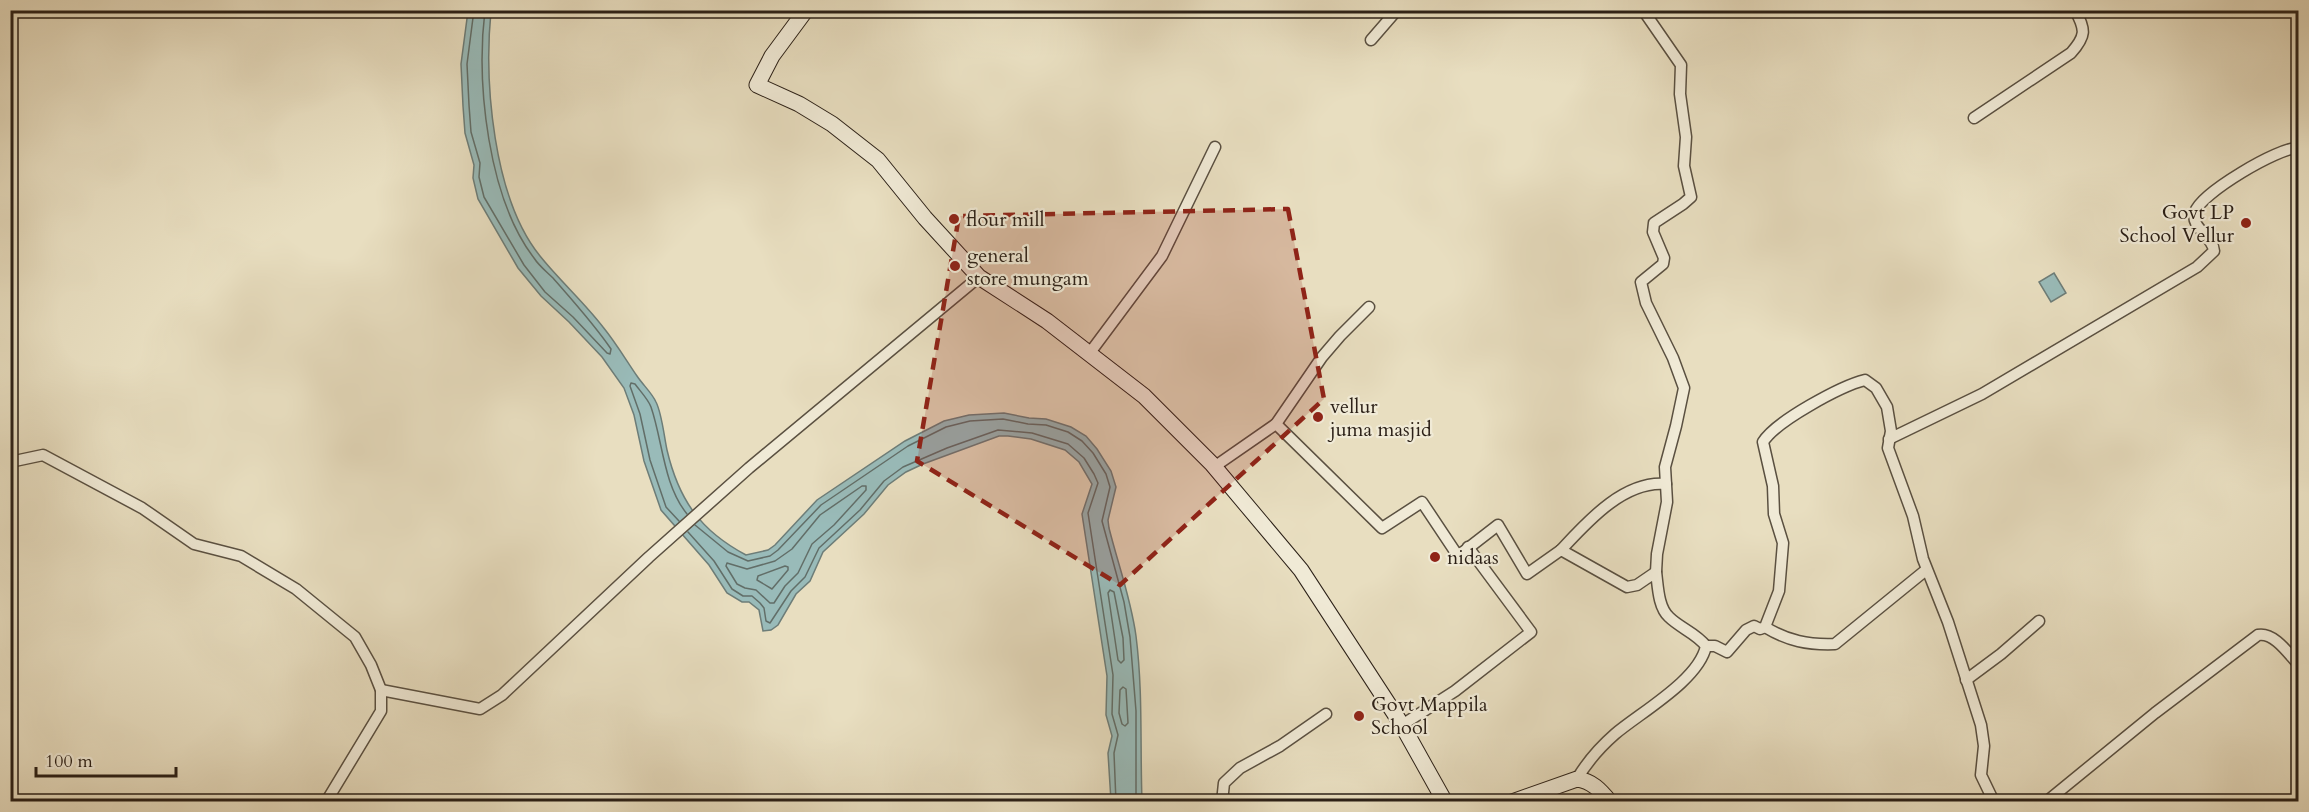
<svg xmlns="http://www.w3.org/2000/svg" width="2309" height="812" font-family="Cardo,serif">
<rect width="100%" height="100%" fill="#e8dec0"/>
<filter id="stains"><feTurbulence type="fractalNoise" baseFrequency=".00333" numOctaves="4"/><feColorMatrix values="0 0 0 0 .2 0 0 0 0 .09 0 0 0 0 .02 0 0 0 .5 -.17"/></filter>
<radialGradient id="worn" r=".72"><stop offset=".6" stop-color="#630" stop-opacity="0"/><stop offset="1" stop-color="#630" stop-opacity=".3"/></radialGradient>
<g fill="#99bbb9" stroke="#6d7d78" stroke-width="1.5">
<path d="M468,11H491C484,82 493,198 540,256C560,281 584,302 603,327C616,343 626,360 637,376C643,385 652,393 656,402C662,414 664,436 667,450C679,501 701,531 746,555L768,550L775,545L817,500L905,441L944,421L969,415L1004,413L1029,418L1046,419L1071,427L1086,436L1097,449L1111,471L1116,487L1108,520L1109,528C1118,564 1131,599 1136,636C1143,691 1140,746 1142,801H1111L1108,753L1112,736L1106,715L1107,676L1082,514L1092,484L1079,462L1065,450L1031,439L1008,436H999L923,464L906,472L888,485L864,514L823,552L810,581L796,594L778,625L771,630L763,631L759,610L749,602H742L727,593L709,565L661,510L644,461L634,415L624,388L602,357L569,322L541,296L518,268L478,199L473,178L474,165L465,133L463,106L461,64Z"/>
<polygon points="2054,273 2066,293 2051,302 2039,282"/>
</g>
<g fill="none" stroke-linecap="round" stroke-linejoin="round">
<g stroke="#626e68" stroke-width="1.5">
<path d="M474,10L467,64L469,105L471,132L480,163L479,177L484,197L524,265L545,292L573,317L607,353L610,354L611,349C594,324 573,301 553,278C547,272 539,266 534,258C488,198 476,84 485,10"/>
<polygon points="862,486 866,486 866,490 834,525 812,544 798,573 785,586 774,603 770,603 756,590 745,588 737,584 726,566 727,563 747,569 775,561 792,549 820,515"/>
<path d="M679,521L666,507L650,460L640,414L630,386L631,383L635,384C640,391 648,399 651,407C663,442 663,484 687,514"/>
<polyline points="695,525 728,552 748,561 770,556 778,550 821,505 908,446 946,427 970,421 1003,419 1028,424 1046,425 1068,432 1082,441 1093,453 1106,474 1110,487 1102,521 1124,602 1130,637 1136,711 1136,802"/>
<polyline points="688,532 714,561 732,589 743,596 752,596 760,603 764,608 766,621 770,623 791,591 805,577 819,548 860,510 884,481 903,467 947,448 998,430 1032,433 1068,444 1084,458 1094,474 1098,483 1088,513 1113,675 1112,714 1118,735 1114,753 1116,802"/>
<polygon points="785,566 788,567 788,570 772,589 757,580 758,576"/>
<polygon points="1110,590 1114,592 1123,638 1124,660 1121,663 1118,660 1108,593"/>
<polygon points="1123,687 1126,689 1128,723 1125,726 1122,724 1119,713 1120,690"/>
</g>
<g stroke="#5a5041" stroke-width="13">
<g id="minor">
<polyline points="1643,10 1681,65 1680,94 1686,137 1684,166 1691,197 1683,204 1654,223 1653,232 1664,258 1663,264 1641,282 1646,303 1673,358 1684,388 1676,426 1665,467 1667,502 1657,554 1656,572"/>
<polyline points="1371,40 1397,10"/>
<path d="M1974,118L2071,53C2086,36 2086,30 2075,10"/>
<polyline points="1089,354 1162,256 1215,147"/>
<polyline points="1276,424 1322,357 1340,336 1369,307"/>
<path d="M1889,439L1982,394L2197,267L2214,251C2213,236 2190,228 2195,212C2201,193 2279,147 2298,148"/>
<polyline points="10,462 43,455 142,508 194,544 241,556 296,589 355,637 371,665 381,690 381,711 326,802"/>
<path d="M1214,467L1276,424L1382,528L1422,502L1458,556L1498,525L1527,574L1561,550L1627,587L1637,585L1656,572C1658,586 1658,607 1669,617C1680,628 1696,633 1706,646C1699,680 1641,712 1615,734C1599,748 1587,762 1577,779"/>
<path d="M1561,550C1587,522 1624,480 1666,484"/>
<path d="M1765,627C1788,641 1808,645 1835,644L1926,570"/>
<path d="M1706,646H1715L1727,652L1746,630L1754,626L1760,629L1765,627L1779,591L1783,543L1774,514L1773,486L1763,442C1776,421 1841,386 1865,380L1876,388L1887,407L1891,431L1888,448L1913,516L1923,559L1948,622L1981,725L1984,746L1981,775L1994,802"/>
<polyline points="1966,680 2001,654 2039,621"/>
<polyline points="381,690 480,709 502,695 649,557 749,468 979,277"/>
<polyline points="1402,725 1455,691 1531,632 1468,547"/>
<polyline points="1222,802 1224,783 1240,768 1280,746 1326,714"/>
<path d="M2046,802L2155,713L2258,635C2274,632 2288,653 2298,664"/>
</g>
</g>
<g stroke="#2b2017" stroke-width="17">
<g id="secondary">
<polyline points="806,10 772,56 757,85 799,104 832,124 878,160 925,218 979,277 1047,321 1144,396 1212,464 1301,570 1402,725 1445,802"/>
<path d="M1512,802L1577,779C1592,781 1600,790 1610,802"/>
</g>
</g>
<use href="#minor" stroke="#f0ead6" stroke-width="10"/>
<use href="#secondary" stroke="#f0ead6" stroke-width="15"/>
</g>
<path fill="#8f2418" fill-opacity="0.2" stroke="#8f2418" stroke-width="4.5" stroke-dasharray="12 8" stroke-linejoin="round" d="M1288,209L1324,399L1120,585L917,461L959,216Z"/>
<g fill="#8f2418" stroke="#f0ead6" stroke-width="2">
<circle cx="954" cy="219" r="6"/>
<circle cx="2246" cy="223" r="6"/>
<circle cx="955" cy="266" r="6"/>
<circle cx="1318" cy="417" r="6"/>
<circle cx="1435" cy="557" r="6"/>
<circle cx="1359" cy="716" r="6"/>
</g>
<g text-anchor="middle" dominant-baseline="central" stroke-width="4.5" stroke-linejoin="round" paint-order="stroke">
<g font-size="20" fill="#2b2017" stroke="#f0ead6" text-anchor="start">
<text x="2234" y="212" text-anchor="end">Govt LP<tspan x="2234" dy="23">School Vellur</tspan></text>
<text x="966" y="219">flour mill</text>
<text x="967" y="255">general<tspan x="967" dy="23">store mungam</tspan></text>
<text x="1330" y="406">vellur<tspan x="1330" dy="23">juma masjid</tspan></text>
<text x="1447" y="557">nidaas</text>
<text x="1371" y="704">Govt Mappila<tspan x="1371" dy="23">School</tspan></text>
</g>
</g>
<rect width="2309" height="812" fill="none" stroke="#e8dec0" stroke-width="36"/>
<rect x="12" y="12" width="2285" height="788" fill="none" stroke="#2b2017" stroke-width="3"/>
<rect x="18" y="18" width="2273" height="776" fill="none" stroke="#2b2017" stroke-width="1.5"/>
<path d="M36 767v9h140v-9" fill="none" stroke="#2b2017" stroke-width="3"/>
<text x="45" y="767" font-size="18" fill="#2b2017" stroke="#f0ead6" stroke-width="4.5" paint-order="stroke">100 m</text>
<rect width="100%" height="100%" filter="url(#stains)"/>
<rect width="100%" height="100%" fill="url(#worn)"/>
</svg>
